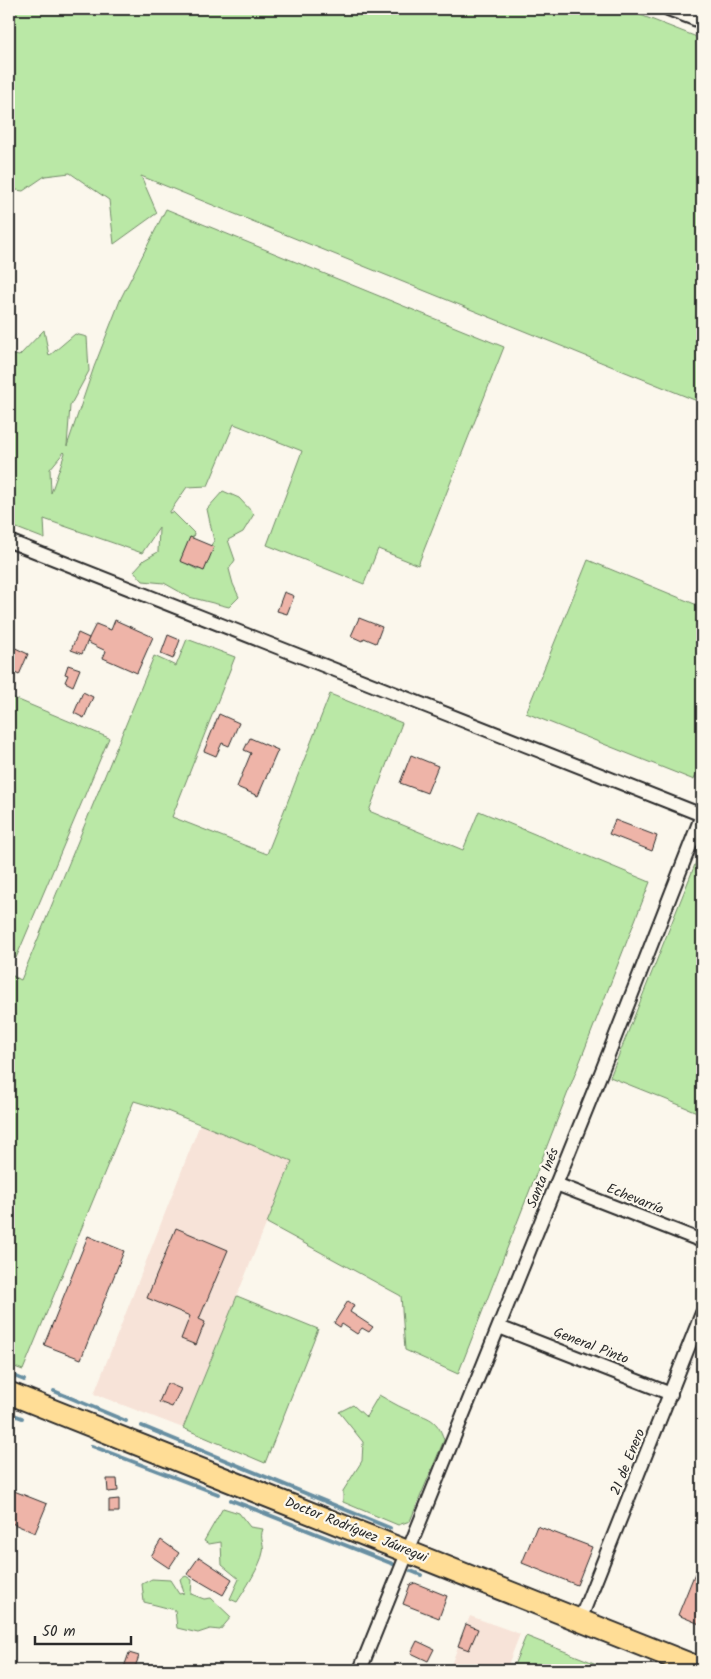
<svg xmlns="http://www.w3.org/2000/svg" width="711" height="1679" font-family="Kalam,sans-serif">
<rect width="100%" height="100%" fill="#fbf7ec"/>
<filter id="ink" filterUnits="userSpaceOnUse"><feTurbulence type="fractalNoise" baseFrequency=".02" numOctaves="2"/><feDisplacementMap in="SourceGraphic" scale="10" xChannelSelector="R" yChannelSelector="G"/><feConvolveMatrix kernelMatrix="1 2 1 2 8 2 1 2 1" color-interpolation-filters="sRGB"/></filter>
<g filter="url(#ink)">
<g fill="#f7e3d8">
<polygon points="200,1124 292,1161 183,1428 94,1394"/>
<polygon points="470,1616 520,1634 506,1670 449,1670"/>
</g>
<g fill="#bae8a6" stroke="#728a68" fill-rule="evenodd">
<polygon points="9,9 625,9 702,39 702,403 141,176 157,213 114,244 109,200 70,173 45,176 23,191 9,189"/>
<path d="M166,209L504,347L418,565L378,549L364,584L267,545L302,451L234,424L208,486L187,487L169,513L173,512L194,533L187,564L198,570L209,548L214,541L207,509L223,491L239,498L254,514L243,532L228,540L235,560L229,569L233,584L239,597L229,607L189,597L164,583L143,581L134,571L144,560L158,552L159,528L142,553L44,519L45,539L9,525V325L11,324L9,354L19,356L44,330L49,356L75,334L87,337L89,371L70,406L67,446L94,367L121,298ZM64,452L65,453L51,493L50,469Z"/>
<polygon points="588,560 702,607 702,760 694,780 526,713"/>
<polygon points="187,639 235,657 172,817 267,854 330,694 402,723 369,811 463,850 479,811 650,882 458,1374 405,1350 401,1296 267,1223 292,1161 167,1111 134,1101 23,1370 9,1365 9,974 21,980 154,656 176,666"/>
<polygon points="9,696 109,738 16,958 9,955"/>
<polygon points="702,847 702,1114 610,1077"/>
<polygon points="237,1296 318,1329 265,1463 183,1428"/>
<path d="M379,1395C388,1400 396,1405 405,1409C425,1418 437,1416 444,1440L410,1521L398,1525L343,1502V1491L362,1461L363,1442L339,1412L353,1405L366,1417Z"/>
<path d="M223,1508L239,1513L250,1527L263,1529C259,1539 265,1544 263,1552C261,1565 244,1591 237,1602L230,1599L239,1579L222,1565L221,1542L209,1544L204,1541Z"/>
<polygon points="186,1576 192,1580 191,1594 204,1599 211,1598 231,1617 220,1630 210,1629 198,1633 177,1628 175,1610 144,1602 142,1584 152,1579 170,1580 179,1594 184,1593 180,1579"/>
<polygon points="526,1636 599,1665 597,1670 512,1670"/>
</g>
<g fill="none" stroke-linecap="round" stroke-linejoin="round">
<g stroke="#688fa2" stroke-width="4">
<polyline points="9,1374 24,1380"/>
<polyline points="54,1391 126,1421"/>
<polyline points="9,1413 22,1418"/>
<polyline points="142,1426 390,1528"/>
<polyline points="92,1446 218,1494"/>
<polyline points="231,1500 393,1564"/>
<polyline points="411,1571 421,1575"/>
</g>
</g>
<g fill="#eeb4a8" stroke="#2b2b2b">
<polygon points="190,537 214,547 204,571 180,561"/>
<polygon points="284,592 294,596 287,614 277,611"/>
<polygon points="359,618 382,627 376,643 364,638 362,641 351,636"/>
<polygon points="115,620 153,637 137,673 103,658 106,651 87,642 96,624 111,630"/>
<polygon points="78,633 89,638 82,654 71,650"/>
<polygon points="168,635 180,640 173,659 161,654"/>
<polygon points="9,645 28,654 19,675 9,670"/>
<polygon points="68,665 80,669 73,686 65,682 68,675 65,674"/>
<polygon points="83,692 93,697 84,718 74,713"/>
<polygon points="219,714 239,723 229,746 222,743 216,756 204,751"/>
<polygon points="250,738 278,750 258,796 237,787 251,753 244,750"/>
<polygon points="411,755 438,766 427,793 400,783"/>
<polygon points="615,820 657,836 652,851 609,834"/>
<polygon points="176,1228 228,1250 199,1319 205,1322 196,1345 181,1339 190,1316 147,1298"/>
<polygon points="88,1236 124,1251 81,1359 44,1345"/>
<polygon points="348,1301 354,1305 350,1312 373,1327 369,1332 362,1328 357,1334 342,1324 340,1327 334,1323"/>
<polygon points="167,1383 181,1389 172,1407 159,1402"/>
<polygon points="107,1479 117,1479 118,1491 108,1492"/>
<polygon points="9,1489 47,1504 35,1533 9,1522"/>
<polygon points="119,1499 119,1512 109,1512 109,1500"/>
<polygon points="537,1526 592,1547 577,1585 522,1563"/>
<polygon points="161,1540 179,1553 169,1568 151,1556"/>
<polygon points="199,1557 232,1579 223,1595 187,1574"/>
<polygon points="699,1563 702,1565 702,1625 678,1615"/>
<polygon points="415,1583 447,1596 439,1618 403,1604 410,1585"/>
<polygon points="466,1624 478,1629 469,1650 458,1646"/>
<polygon points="417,1641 434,1649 428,1661 411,1653"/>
<polygon points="129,1653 139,1656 134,1670 123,1670"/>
</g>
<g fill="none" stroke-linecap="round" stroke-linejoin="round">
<g stroke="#2b2b2b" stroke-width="16">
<g id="minor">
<polyline points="668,9 702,22"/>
<polyline points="9,541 702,815"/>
<polyline points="556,1184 702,1241"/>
<polyline points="499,1327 671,1394"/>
<polyline points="580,1620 702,1313"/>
<polyline points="360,1670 601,1073 702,815"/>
</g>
</g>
<g stroke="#2b2b2b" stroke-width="25">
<polyline id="primary" points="9,1393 702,1669"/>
</g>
<use href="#minor" stroke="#fbf7ec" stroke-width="12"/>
<use href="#primary" stroke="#ffdd96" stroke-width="21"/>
</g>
</g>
<g text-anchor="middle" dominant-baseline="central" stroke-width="4.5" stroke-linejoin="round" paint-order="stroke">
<g font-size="14" fill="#2b2b2b" stroke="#fbf7ec">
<text transform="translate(543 1178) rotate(-68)">Santa Inés</text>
<text transform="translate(635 1199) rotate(22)">Echevarría</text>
<text transform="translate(591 1346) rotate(21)">General Pinto</text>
<text transform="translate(628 1462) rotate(-68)">21 de Enero</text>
<text transform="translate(356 1530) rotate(22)">Doctor Rodríguez Jáuregui</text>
</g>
</g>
<rect width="711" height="1679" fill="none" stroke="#fbf7ec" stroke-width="30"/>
<rect x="15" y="15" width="681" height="1649" fill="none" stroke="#2b2b2b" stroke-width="2" filter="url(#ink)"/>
<path d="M35 1636v8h96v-8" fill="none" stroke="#2b2b2b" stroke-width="2.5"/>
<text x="42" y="1636" font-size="15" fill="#2b2b2b" stroke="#fbf7ec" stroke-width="4" paint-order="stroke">50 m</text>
</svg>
